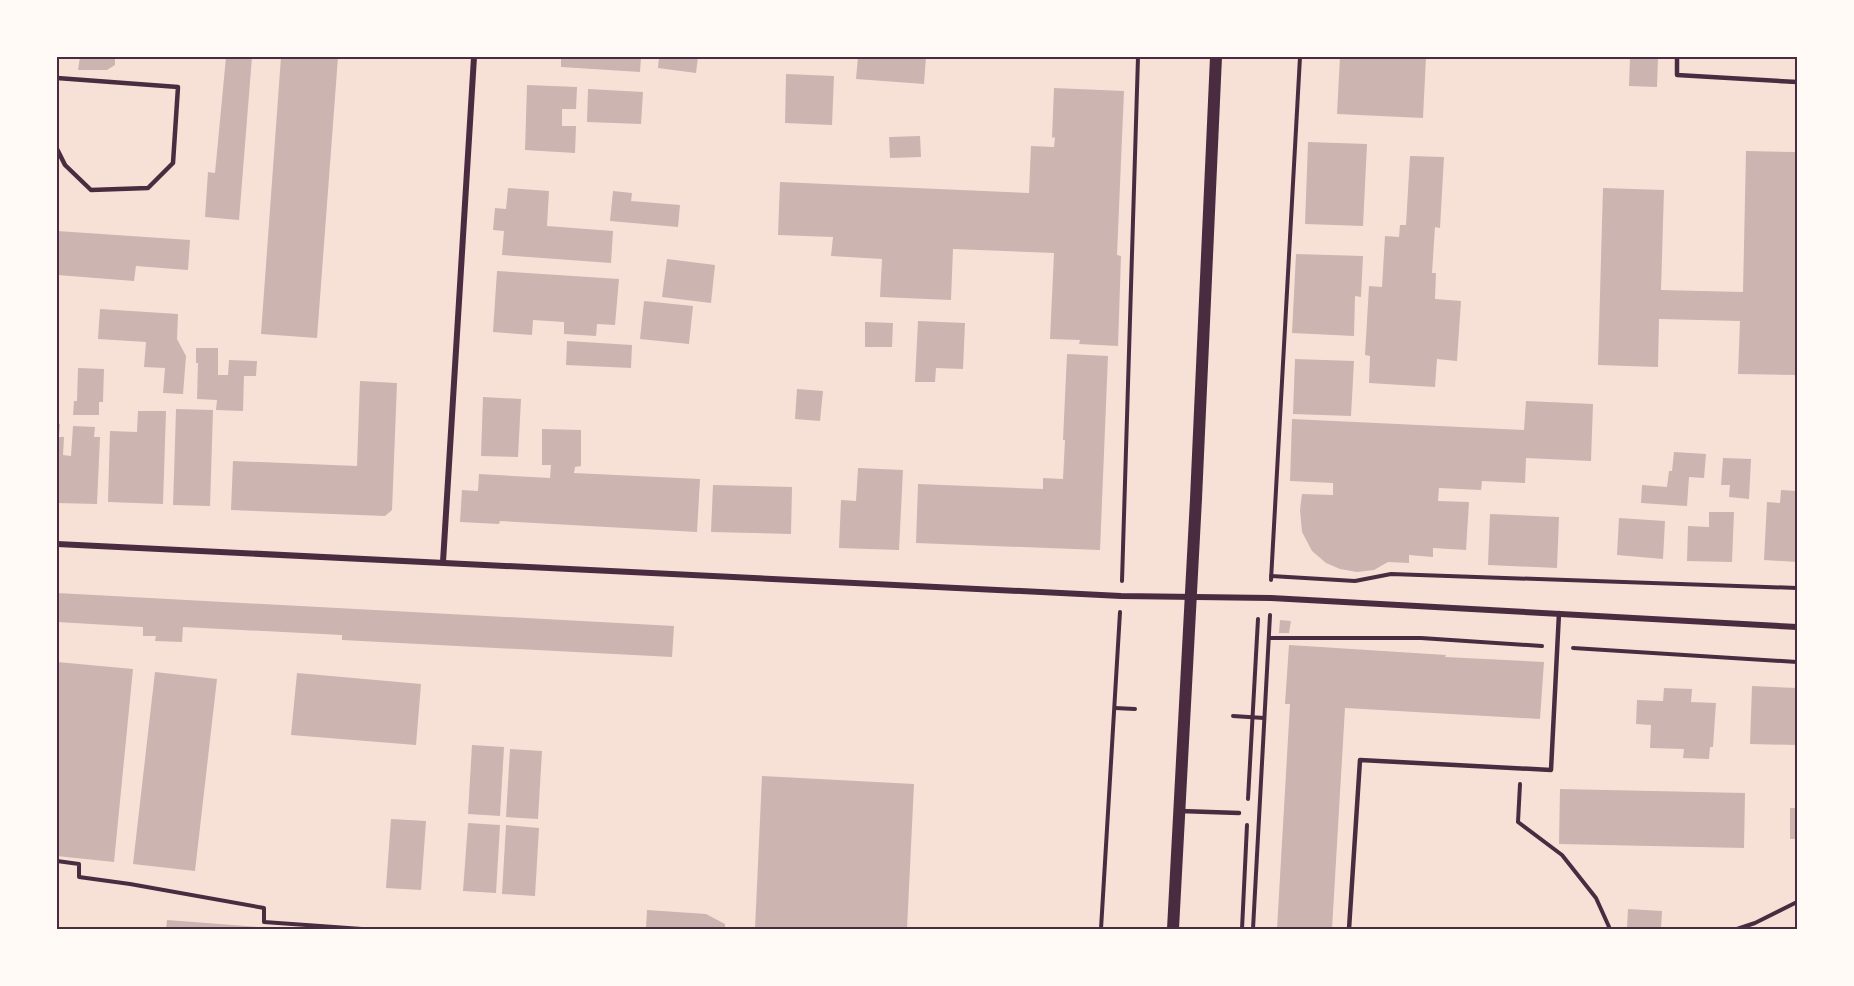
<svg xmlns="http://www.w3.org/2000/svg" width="1854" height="986" font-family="Commissioner,sans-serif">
<rect width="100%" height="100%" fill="#f7e1d7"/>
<g fill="#ccb4b1">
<polygon points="80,57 115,57 115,65 107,70 78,70"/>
<polygon points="226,57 252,57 239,220 205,217 208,172 215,173"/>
<polygon points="281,57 338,57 317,338 261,334"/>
<polygon points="561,57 641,57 640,72 561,67"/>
<polygon points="659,57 698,57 696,73 658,68"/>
<polygon points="858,57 926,57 924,84 856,79"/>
<polygon points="1340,57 1426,57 1423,118 1337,114"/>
<polygon points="1630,57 1658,57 1657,87 1629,86"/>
<polygon points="786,74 834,76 832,125 785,123"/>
<polygon points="527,85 577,87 576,109 562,109 562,126 576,126 575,153 525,150"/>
<polygon points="1054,88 1124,91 1117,255 1121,256 1118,346 1079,344 1080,340 1050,339 1054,253 953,249 951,300 880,297 882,259 831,256 833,237 778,235 780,182 1029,193 1031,146 1054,147 1055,137 1052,138"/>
<polygon points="588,89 643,92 641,124 587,122"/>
<polygon points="920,136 921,157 890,158 889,137"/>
<polygon points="1308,142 1367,144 1363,226 1305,224"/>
<polygon points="1746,151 1797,152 1796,375 1738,374 1740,321 1659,319 1658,367 1598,365 1603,188 1664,190 1661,290 1743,292"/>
<polygon points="1410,156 1444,157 1440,228 1435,227 1432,273 1436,273 1435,299 1461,301 1457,361 1437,359 1435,387 1369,383 1370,356 1365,355 1369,286 1382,287 1385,236 1399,237 1400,225 1406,225"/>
<polygon points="508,188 549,191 547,226 613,231 611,263 502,255 504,231 493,230 495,208 506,209"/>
<polygon points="613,191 632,193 631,201 680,205 678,227 610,221"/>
<polygon points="57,231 190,240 188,270 136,266 134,281 57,275"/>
<polygon points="1296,254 1363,256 1361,297 1355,296 1354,336 1292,333"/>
<polygon points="667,259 715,265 711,303 662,297"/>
<polygon points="497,271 619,279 615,325 597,324 596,336 564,334 564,322 533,320 532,335 493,332"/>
<polygon points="644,301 693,306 689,344 640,339"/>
<polygon points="100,309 178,314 177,339 186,356 183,394 163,393 165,368 144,367 146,342 98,339"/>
<polygon points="918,321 965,323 963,369 936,368 935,382 915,382"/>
<polygon points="865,322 893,323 892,347 865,347"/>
<polygon points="567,341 632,345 631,368 566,365"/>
<polygon points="196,348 218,348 218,375 228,375 229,360 257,361 256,376 244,376 243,411 216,410 217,400 197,399 198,363 196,363"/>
<polygon points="1067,354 1108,356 1100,550 916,543 918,484 1043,489 1043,478 1063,479 1065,440 1063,440"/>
<polygon points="1295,359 1354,361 1351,416 1293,414"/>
<polygon points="78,368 104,369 103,402 99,402 99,415 73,415 74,401 77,401"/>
<polygon points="360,381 397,383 392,510 385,516 231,510 233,461 357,466"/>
<polygon points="797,389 823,391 820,421 795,419"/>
<polygon points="483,397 521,399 518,457 481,456"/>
<polygon points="1526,401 1593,404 1591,461 1526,458 1525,483 1482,481 1481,490 1439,488 1438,501 1469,502 1466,550 1433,548 1433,557 1409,555 1409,563 1388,562 1374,570 1357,572 1340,569 1326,563 1312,551 1302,532 1300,510 1302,494 1333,495 1333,483 1290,481 1292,419 1524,430"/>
<polygon points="176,409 213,410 210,506 173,505"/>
<polygon points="138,411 166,411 163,504 108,502 110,431 137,432"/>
<polygon points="57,424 60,424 59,437 64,437 63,455 71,456 73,426 95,427 94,437 100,437 97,504 57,503"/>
<polygon points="542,429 581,430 581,466 575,467 574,473 700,479 697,532 500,521 499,524 460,522 462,490 478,491 479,474 550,478 551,465 542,465"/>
<polygon points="1674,452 1706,454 1704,478 1689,477 1687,506 1641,503 1642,485 1667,487 1669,471 1672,471"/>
<polygon points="1723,458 1751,459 1749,499 1729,497 1730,485 1721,485"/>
<polygon points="858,468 903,470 899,550 839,548 841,500 856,501"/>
<polygon points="713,485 792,487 791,534 711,532"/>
<polygon points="1781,490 1797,491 1797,562 1764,560 1767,502 1780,503"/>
<polygon points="1709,512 1734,512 1732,562 1687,561 1688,526 1709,527"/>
<polygon points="1490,514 1559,517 1557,568 1488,565"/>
<polygon points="1619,518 1665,521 1663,559 1617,555"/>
<polygon points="57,593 674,626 672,657 342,640 342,635 183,627 182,642 155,641 156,636 143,636 143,627 57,622"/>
<polygon points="1280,620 1291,621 1289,633 1279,633"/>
<polygon points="1289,645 1446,655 1445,657 1544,662 1540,719 1345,708 1332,929 1277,929 1290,704 1285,704"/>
<polygon points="57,662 133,669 114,862 57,856"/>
<polygon points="155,672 217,679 195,871 133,864"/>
<polygon points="297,673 421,684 416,745 291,735"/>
<polygon points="1752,686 1797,688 1797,745 1750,744"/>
<polygon points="1664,688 1692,689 1691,702 1716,703 1713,747 1710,747 1709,759 1683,758 1684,749 1650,748 1651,725 1636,724 1637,700 1663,701"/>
<polygon points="472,745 504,747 500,816 468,814"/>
<polygon points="510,749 542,751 538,819 506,817"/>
<polygon points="762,776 914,784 907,929 755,929"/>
<polygon points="1560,789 1745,793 1744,848 1559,844"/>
<rect x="1790" y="808" width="7" height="31"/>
<polygon points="391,819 426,821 421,890 386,888"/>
<polygon points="468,823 500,825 496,893 463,891"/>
<polygon points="506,825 539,828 535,896 502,894"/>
<polygon points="1628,909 1662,911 1661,929 1627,929"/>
<polygon points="647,910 706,914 725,924 725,929 646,929"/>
<polygon points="167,920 258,927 258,929 166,929"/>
</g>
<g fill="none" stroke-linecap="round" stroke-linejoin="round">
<g stroke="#4a2c40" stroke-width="4">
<polyline points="1271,576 1355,581 1391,574 1797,588"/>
<polyline points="1271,580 1300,57"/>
<polyline points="1122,581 1138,57"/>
<polyline points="1269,638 1421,638 1542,646"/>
<polyline points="1573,648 1797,662"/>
<polyline points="1115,708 1135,709"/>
<polyline points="1233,716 1264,718"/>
<polyline points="1520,784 1518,822 1562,855 1596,898 1610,929"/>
<polyline points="1248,799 1258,619"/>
<polyline points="57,861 79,864 79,877 130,884 264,908 264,922 362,929"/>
<polyline points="1101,929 1120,612"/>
<polyline points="1242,929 1247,825"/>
<polyline points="1253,929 1270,615"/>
<polyline points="1737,929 1755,923 1797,902"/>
</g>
<g stroke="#4a2c40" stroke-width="4.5">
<polyline points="1677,57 1677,75 1797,82"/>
<polyline points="57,78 178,87 173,163 148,188 91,190 65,165 57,149"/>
<polyline points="1180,811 1239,813"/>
<polyline points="1349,929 1360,760 1551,770 1559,613"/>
</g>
<g stroke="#4a2c40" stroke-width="6">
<polyline points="57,544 1121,596 1271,598 1797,627"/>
<polyline points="443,562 474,57"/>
</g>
<polyline stroke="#4a2c40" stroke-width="12" points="1173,929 1196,499 1216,57"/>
</g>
<rect width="1854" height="986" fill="none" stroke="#fffaf5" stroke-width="117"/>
<rect x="58" y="58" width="1738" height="870" fill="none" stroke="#4a2c40" stroke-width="2"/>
</svg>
